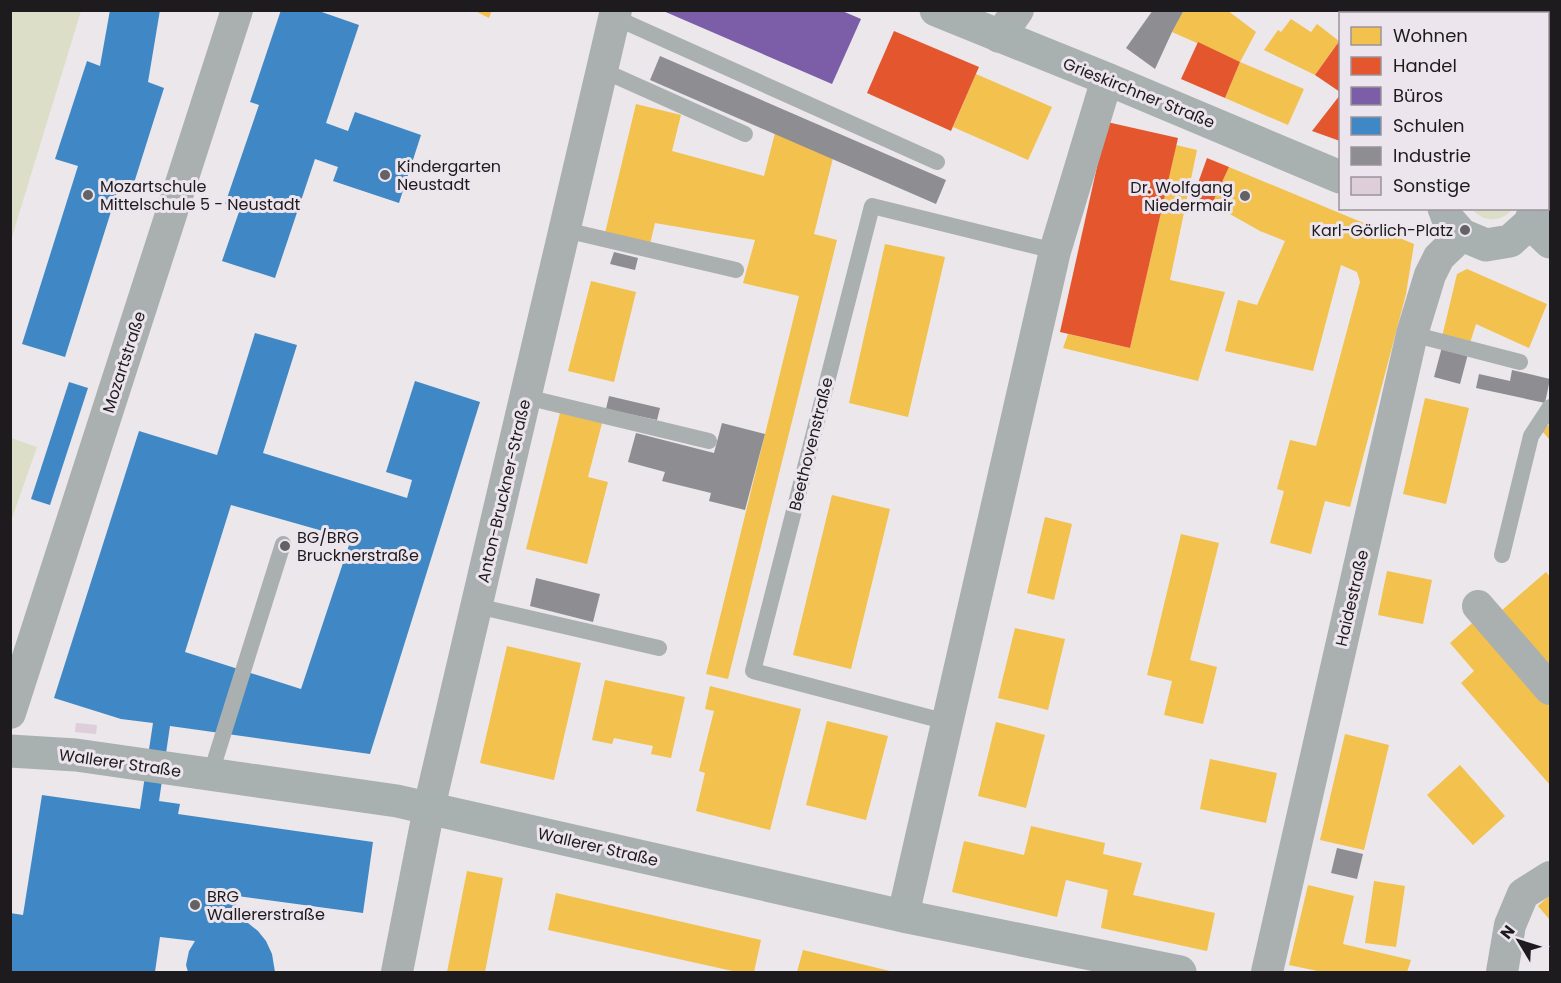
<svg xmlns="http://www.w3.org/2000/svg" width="1561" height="983" font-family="Poppins,sans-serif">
<rect width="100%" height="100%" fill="#ebe7eb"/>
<g fill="#dddec7">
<polygon points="11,10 81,11 11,240 10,11"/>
<path d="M1472,209H1512C1502,223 1482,222 1472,209Z"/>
<polygon points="11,438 37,447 11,521 10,438"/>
</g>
<g fill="#f2c14e">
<polygon points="473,10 492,10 489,18"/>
<polygon points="1184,10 1227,10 1256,32 1240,62 1172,32"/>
<polygon points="1517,10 1550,10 1550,56 1548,55 1548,14 1516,14"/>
<polygon points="1291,19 1311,32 1317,24 1339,41 1315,75 1264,50 1278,30 1281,32"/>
<polygon points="1240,62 1304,89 1288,125 1225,98"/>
<polygon points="976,74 1052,107 1028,160 953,127"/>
<polygon points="636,104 681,115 672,151 764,176 775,133 833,158 814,234 837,240 728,679 706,674 799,296 743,283 755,240 655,223 650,244 605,233"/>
<polygon points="1550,127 1550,159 1548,155 1548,129"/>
<polygon points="1176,145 1197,150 1170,280 1225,292 1198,381 1063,348 1068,334 1130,348"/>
<polygon points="1229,167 1414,244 1406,294 1350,507 1325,501 1311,554 1270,543 1284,491 1277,489 1290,440 1316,446 1360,282 1357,272 1341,265 1313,371 1225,351 1238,300 1257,305 1285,241 1260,231 1212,204"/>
<polygon points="885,244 945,257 908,417 849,403"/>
<polygon points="1467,269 1547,304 1529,348 1476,324 1470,343 1442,337 1457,274"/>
<polygon points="591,281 636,292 614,382 568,371"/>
<polygon points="1425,398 1469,408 1446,504 1403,494"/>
<polygon points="560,413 602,423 588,477 608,482 587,564 526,549"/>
<polygon points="1550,424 1550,440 1542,431"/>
<polygon points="832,495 890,509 851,669 793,655"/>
<polygon points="1045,517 1072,524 1054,600 1027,593"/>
<polygon points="1181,534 1219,543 1190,660 1217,667 1203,724 1164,715 1172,681 1147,675"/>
<polygon points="1387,571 1432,580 1423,624 1378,615"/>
<polygon points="1546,572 1550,577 1550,666 1501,611"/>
<polygon points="1480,616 1499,649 1550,707 1550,785 1461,683 1474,671 1450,643"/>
<polygon points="1015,628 1065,639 1048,710 998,698"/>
<polygon points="507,646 581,663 554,780 480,763"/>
<polygon points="605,680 685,697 671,758 651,754 653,746 614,738 612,744 592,740"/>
<polygon points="710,686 801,709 770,830 696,811 705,773 699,771 714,711 705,709"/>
<polygon points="827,721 888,736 866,820 806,805"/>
<polygon points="996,722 1045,735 1026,808 978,796"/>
<polygon points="1345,734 1389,745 1364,850 1320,840"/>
<polygon points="1210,759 1277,773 1266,823 1200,809"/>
<polygon points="1460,765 1505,816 1473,845 1427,795"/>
<polygon points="1031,826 1105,843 1103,854 1142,863 1133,895 1215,913 1207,951 1101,928 1108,890 1066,880 1057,917 952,892 964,841 1024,855"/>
<polygon points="467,871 503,878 485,972 447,972"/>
<polygon points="1374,881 1405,886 1396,947 1365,943"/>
<polygon points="1308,885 1354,896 1343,944 1411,960 1407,972 1322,972 1289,965"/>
<polygon points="556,893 761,940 754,972 737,972 548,930"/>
<polygon points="1550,895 1550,920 1538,906"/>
<polygon points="803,950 894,972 797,972"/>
</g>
<g fill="#e4572e">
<polygon points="894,31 979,67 951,131 867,93"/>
<polygon points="1340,40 1340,92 1315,75"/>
<polygon points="1198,42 1240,62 1225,98 1181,79"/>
<polygon points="1548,55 1550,56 1550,127 1548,129"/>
<polygon points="1340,95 1340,141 1312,131"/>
<polygon points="1107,122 1178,138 1130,348 1060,332"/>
<polygon points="1207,158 1229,167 1212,204 1193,197"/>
</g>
<polygon fill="#7b5ea7" points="661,10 840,10 861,19 832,84"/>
<g fill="#3f88c5" fill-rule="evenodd">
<polygon points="110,10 160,10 148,82 164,88 134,183 121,180 65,357 22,344 78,166 55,159 87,61 100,66"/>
<polygon points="281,10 316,10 359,25 326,123 348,131 355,112 421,135 399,203 333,181 338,167 315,159 275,278 222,261 240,209 225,204 259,105 250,102"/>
<path d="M255,333L297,345L263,453L407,498L412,480L386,472L415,381L480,402L370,754L170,726L159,801L180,804L178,814L373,842L363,913L237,896L234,918L248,923L258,931L266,941L272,954L275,972H188L186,965L189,951L195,941L160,937L155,972H10V913L23,915L42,795L140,809L153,723L121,719L54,698L139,431L217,455ZM231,505L351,539L301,689L185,652Z"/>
<polygon points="69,382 88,388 50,505 31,499"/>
</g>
<g fill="#8d8d92">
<polygon points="1153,10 1184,10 1172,32 1155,69 1126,48"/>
<polygon points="660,56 946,180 936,204 650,80"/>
<polygon points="614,252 638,258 635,270 610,264"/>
<polygon points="1442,347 1468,354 1460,384 1434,377"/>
<polygon points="1512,370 1550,379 1545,403 1476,388 1479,374 1510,381"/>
<polygon points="609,396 660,408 657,420 606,409"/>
<polygon points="722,423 765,434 745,510 709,501 711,493 662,481 665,472 628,462 636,433 714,453"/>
<polygon points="536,578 600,594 593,622 530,606"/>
<polygon points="1337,848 1363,854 1357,879 1331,873"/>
</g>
<polygon fill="#ddced9" points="76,723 97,725 96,734 75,732"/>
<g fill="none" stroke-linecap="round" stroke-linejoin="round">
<g stroke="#aab0b0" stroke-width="16">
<polyline points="614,17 937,162"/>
<polyline points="602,70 745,134"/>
<polyline points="565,230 736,270"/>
<polyline points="1412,334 1520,362"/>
<polyline points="526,397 709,441"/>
<polyline points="1502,555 1531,436 1550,407"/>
<polyline points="477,606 659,648"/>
<polyline points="947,722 753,671 872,206 1055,251"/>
<polyline points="210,776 283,544"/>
</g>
<g stroke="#aab0b0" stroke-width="32">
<polyline points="1370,10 1373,14"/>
<polyline points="1489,14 1490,10"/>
<polyline points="999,37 1018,10"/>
<polyline points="1478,606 1550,689"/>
<polyline points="10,713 237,10"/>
<polyline points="903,916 1055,251 1107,79"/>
<polyline points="397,972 429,808 616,10"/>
<polyline points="1267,972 1412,334 1430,275 1439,257 1462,235"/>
<polyline points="1502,972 1510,925 1523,894 1550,877"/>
</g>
<g stroke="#a9b0b0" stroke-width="33">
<polyline points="936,10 1107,79 1340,177"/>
<polyline points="1444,208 1448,219 1462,235 1486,245 1510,241 1530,223 1535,208"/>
<polyline points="1530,223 1550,242"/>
<polyline points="10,751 76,755 397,801 903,916 1180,972"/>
</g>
</g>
<g fill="#656266" stroke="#ede5ed" stroke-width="2">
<circle cx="385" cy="175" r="6"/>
<circle cx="88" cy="195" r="6"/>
<circle cx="1245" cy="196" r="6"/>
<circle cx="1465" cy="230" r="6"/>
<circle cx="285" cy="546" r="6"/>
<circle cx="195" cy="905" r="6"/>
</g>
<g text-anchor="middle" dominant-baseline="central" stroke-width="6" stroke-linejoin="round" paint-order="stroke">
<g font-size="16" fill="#1d1b1e" stroke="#ede5ed">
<text transform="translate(1139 93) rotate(22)">Grieskirchner Straße</text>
<text transform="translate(124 362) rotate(-72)">Mozartstraße</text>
<text transform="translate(811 444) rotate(-76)">Beethovenstraße</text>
<text transform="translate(504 491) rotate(-77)">Anton-Bruckner-Straße</text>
<text transform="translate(1352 598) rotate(-77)">Haidestraße</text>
<text transform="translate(120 763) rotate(8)">Wallerer Straße</text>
<text transform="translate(598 847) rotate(13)">Wallerer Straße</text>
</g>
<g font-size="16" fill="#1d1b1e" stroke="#ede5ed" text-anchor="start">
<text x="397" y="166">Kindergarten<tspan x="397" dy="18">Neustadt</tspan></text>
<text x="100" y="186">Mozartschule<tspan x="100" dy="18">Mittelschule 5 - Neustadt</tspan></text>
<text x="1233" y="187" text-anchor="end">Dr. Wolfgang<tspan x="1233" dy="18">Niedermair</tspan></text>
<text x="1453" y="230" text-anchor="end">Karl-Görlich-Platz</text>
<text x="297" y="537">BG/BRG<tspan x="297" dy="18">Brucknerstraße</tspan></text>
<text x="207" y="896">BRG<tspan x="207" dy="18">Wallererstraße</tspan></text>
</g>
</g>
<rect width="1561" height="983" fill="none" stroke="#1d1b1e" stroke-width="24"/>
<rect x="1339" y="12" width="210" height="198" fill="#ede5ed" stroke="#9a949a" stroke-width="1.5"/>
<rect x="1351" y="27" width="30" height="18" fill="#f2c14e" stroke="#9a949a" stroke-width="1.5"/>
<text x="1393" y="42" font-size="18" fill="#1d1b1e">Wohnen</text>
<rect x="1351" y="57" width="30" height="18" fill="#e4572e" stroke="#9a949a" stroke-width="1.5"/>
<text x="1393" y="72" font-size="18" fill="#1d1b1e">Handel</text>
<rect x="1351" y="87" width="30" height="18" fill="#7b5ea7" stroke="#9a949a" stroke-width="1.5"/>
<text x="1393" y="102" font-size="18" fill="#1d1b1e">Büros</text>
<rect x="1351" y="117" width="30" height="18" fill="#3f88c5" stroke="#9a949a" stroke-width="1.5"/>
<text x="1393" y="132" font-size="18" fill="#1d1b1e">Schulen</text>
<rect x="1351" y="147" width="30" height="18" fill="#8d8d92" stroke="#9a949a" stroke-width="1.5"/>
<text x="1393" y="162" font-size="18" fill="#1d1b1e">Industrie</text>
<rect x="1351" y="177" width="30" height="18" fill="#ddced9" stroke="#9a949a" stroke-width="1.5"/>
<text x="1393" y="192" font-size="18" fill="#1d1b1e">Sonstige</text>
<g transform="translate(1519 941) rotate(308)" stroke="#ede5ed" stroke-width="4.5" paint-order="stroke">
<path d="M0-4.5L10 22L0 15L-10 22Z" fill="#1d1b1e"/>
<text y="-9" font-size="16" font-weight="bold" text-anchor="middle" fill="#1d1b1e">N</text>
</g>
</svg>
